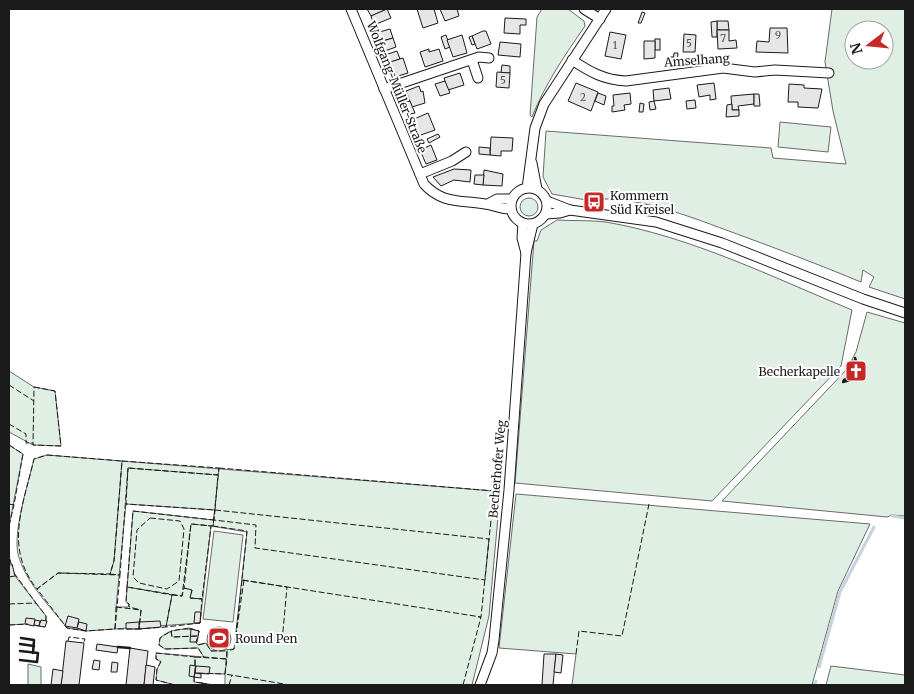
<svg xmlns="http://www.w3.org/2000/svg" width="914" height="694" font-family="Merriweather,serif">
<rect width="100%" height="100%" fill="#fff"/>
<g fill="#e0efe3" stroke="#6a6a6a" fill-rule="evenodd">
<path d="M542,9H568L584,21L585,26C565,55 545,84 532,117L530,115L537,17Z"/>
<path d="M832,9H905V299L869,287L874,277L863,270L861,282C820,265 778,249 737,234C690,217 644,197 593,199L592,201L552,194L543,177L546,131L771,148L773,158L846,164L833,111L825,62ZM854,30H884V60H854Z"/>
<polygon points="780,122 831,127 828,152 778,147"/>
<circle cx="529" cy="207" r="9"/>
<path d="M557,220C573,221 590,220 606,222C692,237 772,277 852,310L841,366L712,501L515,483L534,241H537L541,230Z"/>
<polygon points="867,312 905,323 905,516 892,515 887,517 722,501 847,369 856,352"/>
<polygon points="9,371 34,387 55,391 61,446 33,445 9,432"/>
<polygon points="9,445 23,454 9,526"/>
<path d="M47,455L494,491L500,495L489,616L472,685H225V674L195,673L194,682L214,685H175L156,680L157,669L161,662L156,659V653L204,657L198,648L165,649L159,645L160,638C170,628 186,628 199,631L196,642L198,645L206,643L211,651L234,649L247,532L211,526L200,623L86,631L67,628C50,606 25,582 18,554C13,531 28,484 34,459ZM126,504L215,510L213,520L133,511L126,602L129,604L128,607H116Z"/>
<polygon points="516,494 870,524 838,591 812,685 572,685 576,654 499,648"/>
<polygon points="214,531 243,535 233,622 203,619"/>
<polygon points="9,557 15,576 46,616 45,627 25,624 9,625"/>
<circle cx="219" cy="639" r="12"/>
<polygon points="28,664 41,667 41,685 28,685"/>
<polygon points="831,666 905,675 905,685 826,685"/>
</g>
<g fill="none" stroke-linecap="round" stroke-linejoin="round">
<g stroke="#c6d2dc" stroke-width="3">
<polyline points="892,516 905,518"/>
<polyline points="819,667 840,592 874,527"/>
<polyline points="814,685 816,681"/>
</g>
</g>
<g fill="#e6e6e6" stroke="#1a1a1a">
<polygon points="367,9 387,9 371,16"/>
<polygon points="387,9 391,18 374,25 371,16"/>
<polygon points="417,9 434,9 438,23 423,28"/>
<polygon points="440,9 457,9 459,16 445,21"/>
<polygon points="642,12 645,13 641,23 638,23"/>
<polygon points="505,18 526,19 526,25 520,25 520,34 504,33"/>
<polygon points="717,21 728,21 729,30 717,30"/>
<polygon points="717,21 717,37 712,37 711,22"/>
<polygon points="770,28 787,28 788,53 756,52 757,41 769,42"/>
<polygon points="390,29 393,38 379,42 376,33"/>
<polygon points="717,30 729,30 729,41 736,40 737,48 718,49"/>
<polygon points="483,31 486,31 491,44 477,49 472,36"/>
<polygon points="610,32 626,35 621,59 605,56"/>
<polygon points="684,34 696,35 695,52 683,52"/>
<polygon points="446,35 450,47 445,49 441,37"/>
<polygon points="462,35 467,53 453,57 447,40"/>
<polygon points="472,36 475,44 472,45 469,37"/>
<polygon points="393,38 396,47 382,52 379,42"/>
<rect x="655" y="39" width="5" height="11"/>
<polygon points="644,41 655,41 655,58 644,59"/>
<polygon points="500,42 521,44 520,57 498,55"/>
<polygon points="429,49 429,52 439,49 443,61 425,67 420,52"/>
<polygon points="397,51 400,59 388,63 385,55"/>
<polygon points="674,53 678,53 677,61 673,61"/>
<polygon points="668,57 673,57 672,67 667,67"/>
<polygon points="403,58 408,73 395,77 393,71 391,72 390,62"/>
<polygon points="502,65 510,66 510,73 501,73"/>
<polygon points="497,72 510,73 509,88 496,87"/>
<polygon points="460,73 464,85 448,90 444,78"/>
<polygon points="445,81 450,93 440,96 435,84"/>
<polygon points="576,83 598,92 591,111 568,101"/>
<polygon points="714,83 716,99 710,100 710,95 699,97 697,85"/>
<polygon points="789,84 804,85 804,88 822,89 818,108 798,107 798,102 788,102"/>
<polygon points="419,86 421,92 423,91 425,103 412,107 406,91"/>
<polygon points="669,88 671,99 654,101 653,90"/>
<polygon points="598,93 606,96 604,105 595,101"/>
<polygon points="630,93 631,104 624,105 625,110 612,112 612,106 614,106 613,95"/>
<polygon points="754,94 754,104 738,106 739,110 732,110 731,96"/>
<polygon points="754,94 759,94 760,106 754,106"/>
<polygon points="695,100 696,108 687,109 686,101"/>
<polygon points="410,101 415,113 406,115 401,103"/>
<polygon points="654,101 656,109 650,110 649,102"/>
<polygon points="640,103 644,104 643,112 639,112"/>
<polygon points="732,104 732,110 739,110 739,116 726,117 727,105"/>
<polygon points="428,113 435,130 418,136 412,120"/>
<polygon points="438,134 440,137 429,143 427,139"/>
<polygon points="491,137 513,138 512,151 501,151 501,156 490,155"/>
<polygon points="431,145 437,160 426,164 420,150"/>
<polygon points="479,147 490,148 490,155 479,154"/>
<polygon points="454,169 471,170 470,182 454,180 441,186 433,177"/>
<polygon points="484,170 503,174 502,186 483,185"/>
<polygon points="475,175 484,175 483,185 474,184"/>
<polygon points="853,367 862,372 860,376 851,372"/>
<polygon points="9,564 12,564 15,576 9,577"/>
<polygon points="195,612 201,612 200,623 194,623"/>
<polygon points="68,616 79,619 77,628 65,626"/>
<polygon points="26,618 35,619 34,626 25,624"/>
<polygon points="35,620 40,621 39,626 34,625"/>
<polygon points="41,620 47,621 45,627 39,626"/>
<polygon points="160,621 161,627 139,629 139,622"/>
<polygon points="79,622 87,624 86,631 77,628"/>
<polygon points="139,622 139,629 126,629 126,623"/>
<polygon points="191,629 199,631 197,642 190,642"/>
<polygon points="66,641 84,643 79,685 61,685"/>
<polygon points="97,644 118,647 117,653 96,650"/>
<polygon points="130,648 148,651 144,685 126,685"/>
<polygon points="544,654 556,654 553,685 542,685"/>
<polygon points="556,654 563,655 561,673 554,672"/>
<polygon points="94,660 100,661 99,670 92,669"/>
<polygon points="112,662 118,663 117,672 111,672"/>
<polygon points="146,665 155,667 153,685 144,685"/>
<polygon points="190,665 196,666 194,677 189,676"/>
<polygon points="196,666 210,667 209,674 195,673"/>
<polygon points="53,669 63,671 61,685 51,685"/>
<polygon points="195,673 201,674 201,678 194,677"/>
</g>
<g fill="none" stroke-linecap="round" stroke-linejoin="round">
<g stroke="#1a1a1a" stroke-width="11">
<g id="street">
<path d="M351,9L424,184C442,204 461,200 485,204C495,205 499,209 511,209"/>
<polyline points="584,9 600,19"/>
<polyline points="472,60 478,78"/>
<path d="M572,60C590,72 604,80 626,81L723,68L755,72L775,70L829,73"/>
<polyline points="384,89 479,57 489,58"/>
<polyline points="532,163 537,189"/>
<polyline points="420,174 452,161 466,152"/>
<circle cx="529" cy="206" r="18"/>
<polyline points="527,188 535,128 544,104 606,9"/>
<polyline points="547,201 570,210 656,222 722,243 863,299 905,313"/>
<polyline points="488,204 497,199 512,199"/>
<polyline points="546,214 560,213 570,210"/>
<polyline points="523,223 522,238 526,253"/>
<polyline points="480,685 492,653 494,640 509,490 526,253 533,224"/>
</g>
</g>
<use href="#street" stroke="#fff" stroke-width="9"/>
<g stroke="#1a1a1a" stroke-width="1" stroke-dasharray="6 2.5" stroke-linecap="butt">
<polyline points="9,385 34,401"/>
<polygon points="34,387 55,391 61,446 33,445"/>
<polyline points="9,424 26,434 26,443 33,443"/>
<polyline points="9,445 23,454 14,505 9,504"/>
<path d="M47,455L122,461L114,561L110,574L58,573L37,589C4,548 23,506 34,459Z"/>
<polygon points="122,461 219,468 218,475 128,468 120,575 110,574 114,561"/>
<polygon points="128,468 218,475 215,510 126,504"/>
<polygon points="219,468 494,491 481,617 242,580 247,531 213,526"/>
<polygon points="215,510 489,539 485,580 255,548 256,525 214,520"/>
<polygon points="133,511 214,520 213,526 191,524 182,596 127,587"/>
<polygon points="150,518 180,521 184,529 179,581 167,589 139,583 133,577 137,530"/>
<polygon points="191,524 211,526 202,599 190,598 192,590 184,588"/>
<polyline points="9,526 14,505 11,504"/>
<polyline points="9,557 12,566"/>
<polyline points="14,573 36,603"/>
<polygon points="58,573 120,575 115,629 86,631 67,628 37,589"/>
<polygon points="242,580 287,587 282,642 236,634"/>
<polyline points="244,580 234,649 227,651 225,674 290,685"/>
<polygon points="127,587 172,595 166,627 139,629 141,610 129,607 129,604 126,602"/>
<polygon points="184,588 192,590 190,598 202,599 200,623 166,627 172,595 182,596"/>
<polyline points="9,604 36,603 46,616 46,622"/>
<polygon points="116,607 141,610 139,629 115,629"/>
<polyline points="9,625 28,624"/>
<polygon points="189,628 199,631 198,636 172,637 171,631"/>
<polygon points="171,631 172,637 198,636 196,642 198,645 206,643 211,651 227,651 227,659 204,657 198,648 165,649 159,645 160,638"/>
<polyline points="68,641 69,637 85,639 84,642"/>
<polyline points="576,654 579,631 622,636 649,504"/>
<polygon points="195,657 227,659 225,674 195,673"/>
<polyline points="194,676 194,682 203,683 203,685"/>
<polyline points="201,683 214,685"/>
<polyline points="175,685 156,680 157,669 161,661 156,659 156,653 195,657 195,668"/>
<polyline points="229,685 232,675"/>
<polyline points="463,685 481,617 478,617"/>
</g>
<g stroke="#1a1a1a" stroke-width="2.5">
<polygon points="855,358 859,369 857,368"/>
<polygon points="852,361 853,361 850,370"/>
<polygon points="851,373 850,377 847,378 847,377"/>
<polygon points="849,378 850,380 843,382 844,380"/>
<polyline points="21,638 34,640 33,653"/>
<polyline points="20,644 34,646"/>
<polyline points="118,647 130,648"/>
<polyline points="20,651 38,653 37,662 20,660"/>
</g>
</g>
<defs>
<g id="bus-square" transform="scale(1.125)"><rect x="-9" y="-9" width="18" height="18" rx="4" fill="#c62828" stroke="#fff"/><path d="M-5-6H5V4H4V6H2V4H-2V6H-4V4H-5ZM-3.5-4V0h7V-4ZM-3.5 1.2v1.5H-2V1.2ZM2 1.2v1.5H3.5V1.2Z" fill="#fff"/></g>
<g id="church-square" transform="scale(1.125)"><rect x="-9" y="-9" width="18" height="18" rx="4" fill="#c62828" stroke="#fff"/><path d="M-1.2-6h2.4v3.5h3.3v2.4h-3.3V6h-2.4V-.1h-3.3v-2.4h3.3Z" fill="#fff"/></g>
<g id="stadium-square" transform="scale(1.125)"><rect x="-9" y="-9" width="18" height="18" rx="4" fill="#c62828" stroke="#fff"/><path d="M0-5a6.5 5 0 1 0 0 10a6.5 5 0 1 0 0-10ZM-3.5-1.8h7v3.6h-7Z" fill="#fff"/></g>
</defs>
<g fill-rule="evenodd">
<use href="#bus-square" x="594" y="202"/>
<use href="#church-square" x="856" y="371"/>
<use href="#stadium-square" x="219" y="638"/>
</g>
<g text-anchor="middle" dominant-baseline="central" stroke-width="4" stroke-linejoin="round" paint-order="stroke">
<g font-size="10" fill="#4d4d4d">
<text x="778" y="35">9</text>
<text x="723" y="38">7</text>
<text x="689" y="43">5</text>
<text x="615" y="45">1</text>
<text x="503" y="80">5</text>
<text x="583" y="97">2</text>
</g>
<g font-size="12" fill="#1a1a1a" stroke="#fff">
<text transform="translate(697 60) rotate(-4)">Amselhang</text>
<text transform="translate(397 87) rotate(68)">Wolfgang-Müller-Straße</text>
<text transform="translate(497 469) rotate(-85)">Becherhofer Weg</text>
</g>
<g font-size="12" fill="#1a1a1a" stroke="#fff" text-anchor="start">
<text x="610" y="195">Kommern<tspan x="610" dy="14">Süd Kreisel</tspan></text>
<text x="840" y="371" text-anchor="end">Becherkapelle</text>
<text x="235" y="638">Round Pen</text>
</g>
</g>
<rect width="914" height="694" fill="none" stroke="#1a1a1a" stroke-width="20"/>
<g transform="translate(869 45) rotate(254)"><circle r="24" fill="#ffffff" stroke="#a3a3a3"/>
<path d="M0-4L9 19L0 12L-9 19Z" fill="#c62828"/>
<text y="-8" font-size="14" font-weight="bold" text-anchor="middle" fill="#1a1a1a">N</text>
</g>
</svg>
